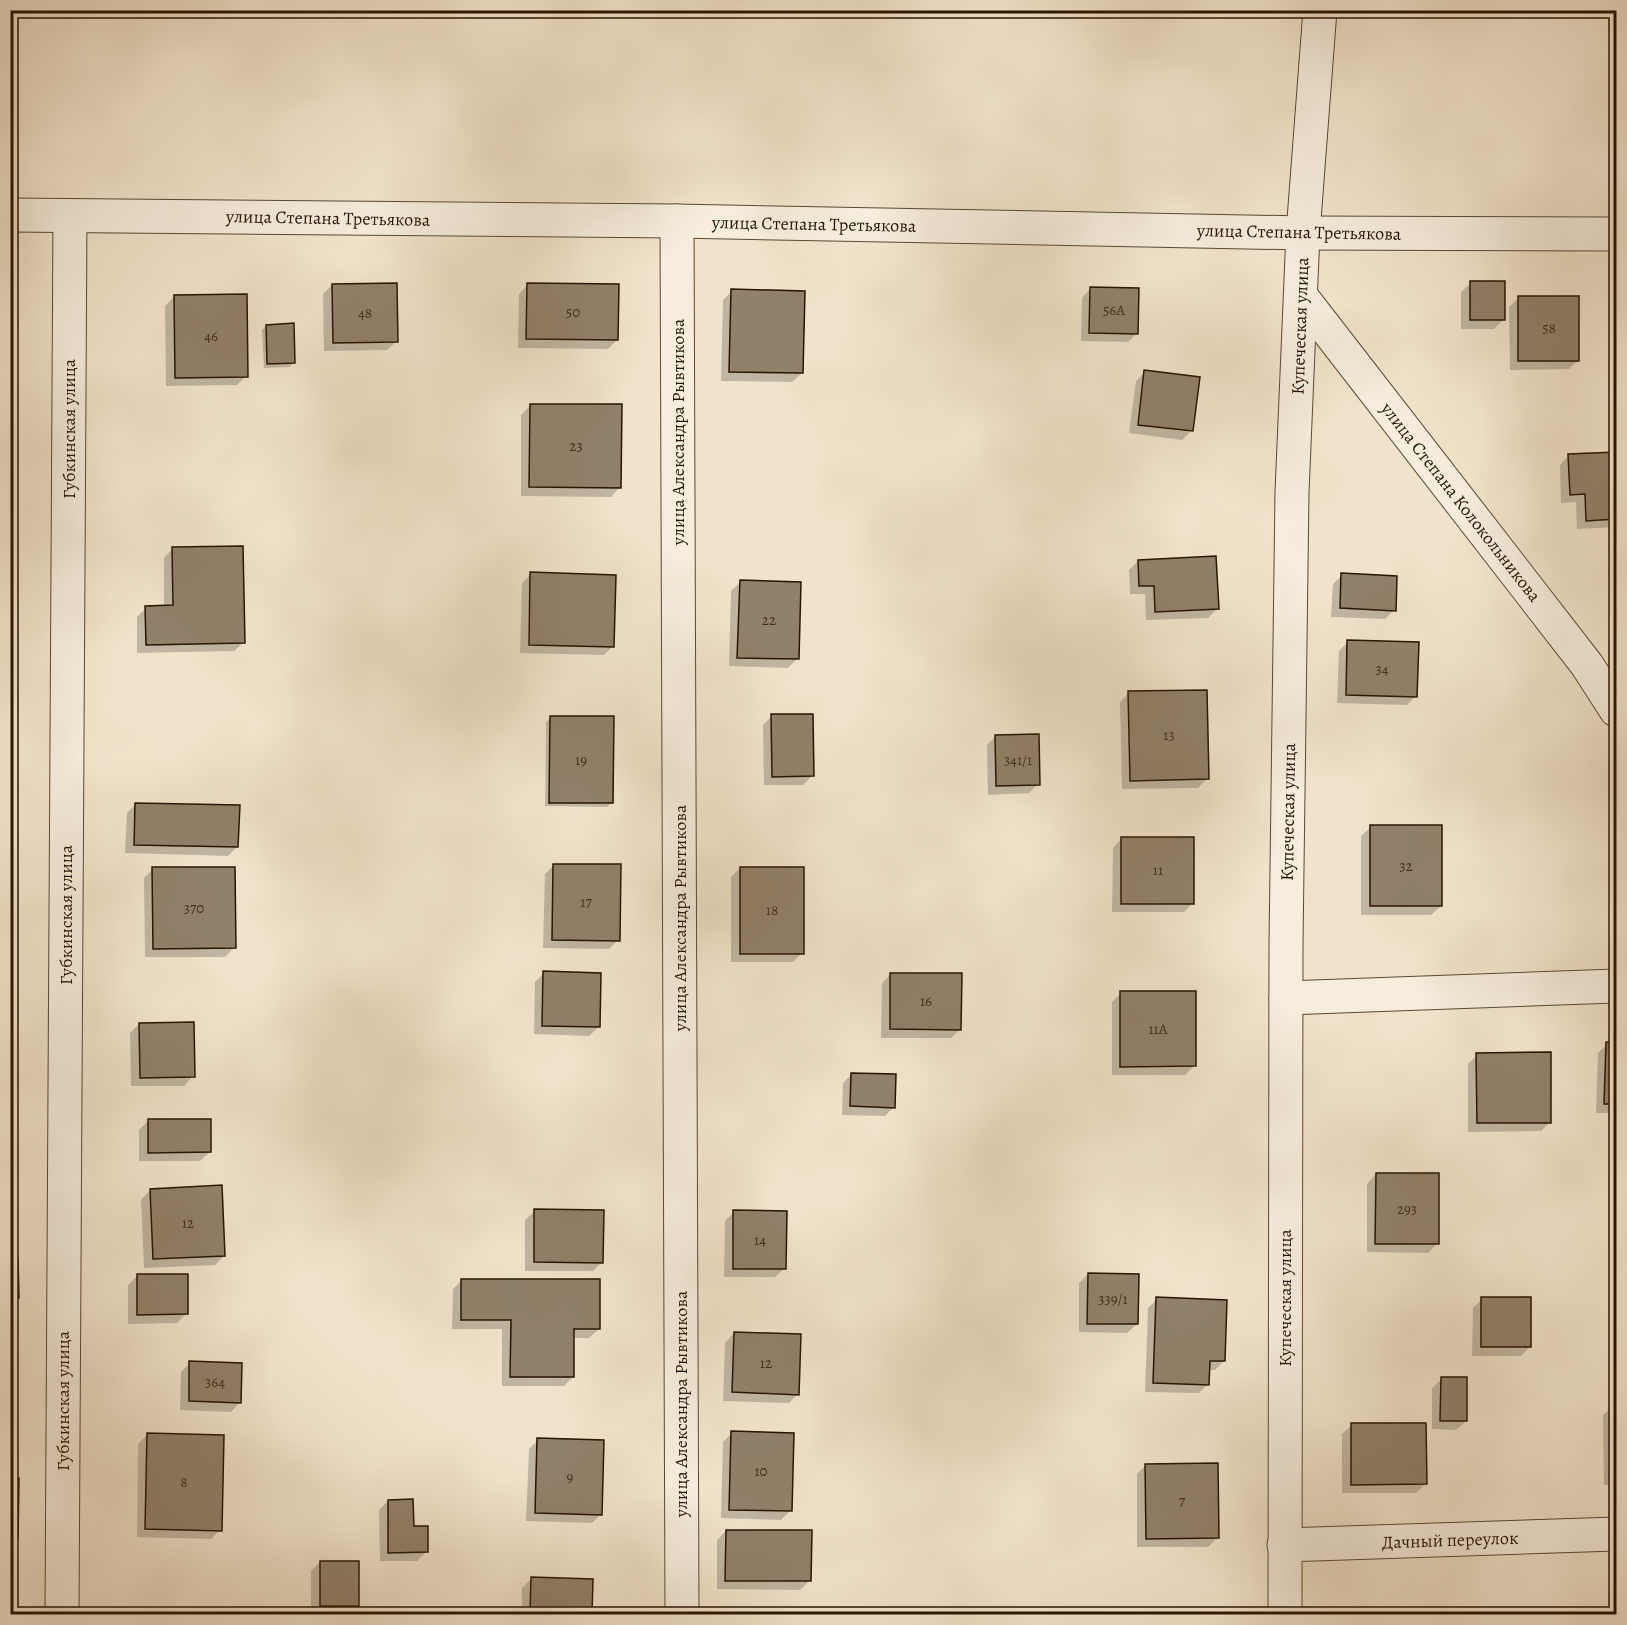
<svg xmlns="http://www.w3.org/2000/svg" width="1627" height="1625" font-family="Alegreya,serif">
<rect width="100%" height="100%" fill="#f1e3cb"/>
<filter id="stains"><feTurbulence type="fractalNoise" baseFrequency=".00333" numOctaves="4"/><feColorMatrix values="0 0 0 0 .2 0 0 0 0 .09 0 0 0 0 .02 0 0 0 .5 -.17"/></filter>
<radialGradient id="worn" r=".72"><stop offset=".6" stop-color="#630" stop-opacity="0"/><stop offset="1" stop-color="#630" stop-opacity=".3"/></radialGradient>
<g fill="#0003">
<polygon points="1471,283 1503,320 1494,329 1461,329 1461,292"/>
<polygon points="528,284 617,340 608,349 518,348 519,294"/>
<polygon points="332,285 397,341 387,350 324,351 323,294"/>
<polygon points="1091,288 1137,333 1128,342 1081,341 1082,298"/>
<polygon points="732,291 802,373 792,382 721,381 723,300"/>
<polygon points="174,297 246,376 237,385 166,386 165,306"/>
<polygon points="1519,298 1578,360 1569,369 1510,370 1509,307"/>
<polygon points="266,326 294,362 290,367 264,368 262,330"/>
<polygon points="1145,372 1191,431 1182,440 1129,433 1136,381"/>
<polygon points="530,406 620,487 611,497 521,496 521,415"/>
<polygon points="1616,453 1616,527 1577,529 1576,502 1561,503 1560,465 1569,455"/>
<polygon points="173,548 244,642 234,651 137,653 137,617 146,608 164,607 164,558"/>
<polygon points="1138,561 1217,609 1208,618 1146,620 1145,594 1130,594 1129,570"/>
<polygon points="531,574 613,646 604,655 520,653 522,583"/>
<polygon points="1342,575 1394,610 1385,619 1331,617 1333,584"/>
<polygon points="740,582 797,659 788,668 729,666 731,591"/>
<polygon points="1348,642 1416,696 1407,705 1337,703 1339,651"/>
<polygon points="1616,646 1616,662 1610,652"/>
<polygon points="1129,693 1207,779 1198,788 1122,789 1120,702"/>
<polygon points="772,716 812,776 803,785 764,785 763,725"/>
<polygon points="550,718 612,802 607,807 545,806 546,722"/>
<polygon points="996,736 1038,784 1029,793 988,795 987,745"/>
<polygon points="136,804 237,847 228,856 125,853 127,813"/>
<polygon points="1371,827 1441,906 1431,915 1361,915 1361,836"/>
<polygon points="1122,838 1193,903 1184,912 1112,912 1113,848"/>
<polygon points="554,865 618,940 609,949 543,948 545,874"/>
<polygon points="740,868 802,953 793,962 731,962 731,877"/>
<polygon points="153,869 234,948 225,957 145,957 144,878"/>
<polygon points="544,973 599,1027 589,1036 534,1034 535,982"/>
<polygon points="891,974 960,1029 951,1038 881,1038 882,983"/>
<polygon points="1121,993 1194,1066 1185,1075 1112,1075 1112,1002"/>
<polygon points="139,1024 193,1076 184,1086 131,1086 130,1033"/>
<polygon points="1607,1044 1616,1044 1616,1113 1596,1113 1598,1053"/>
<polygon points="1477,1055 1550,1122 1541,1131 1468,1132 1468,1064"/>
<polygon points="852,1074 894,1107 885,1116 842,1115 843,1083"/>
<polygon points="148,1121 210,1152 200,1161 139,1161 139,1130"/>
<polygon points="1376,1174 1437,1244 1428,1253 1367,1252 1367,1184"/>
<polygon points="150,1190 224,1256 215,1265 144,1268 141,1200"/>
<polygon points="535,1211 602,1262 593,1271 525,1271 525,1220"/>
<polygon points="734,1212 785,1268 775,1277 724,1277 725,1221"/>
<polygon points="1088,1274 1137,1324 1127,1333 1079,1332 1079,1283"/>
<polygon points="137,1276 186,1314 177,1323 128,1324 128,1285"/>
<polygon points="462,1280 599,1329 589,1338 573,1338 573,1377 564,1386 502,1386 502,1329 452,1329 453,1289"/>
<polygon points="1157,1299 1224,1361 1215,1370 1208,1370 1208,1384 1199,1393 1145,1392 1148,1308"/>
<polygon points="1482,1299 1530,1347 1521,1356 1472,1356 1473,1308"/>
<polygon points="734,1333 798,1394 789,1403 723,1401 725,1343"/>
<polygon points="190,1363 240,1402 231,1412 180,1410 181,1372"/>
<polygon points="1442,1379 1466,1421 1456,1430 1432,1429 1432,1388"/>
<polygon points="1613,1406 1616,1406 1616,1485 1604,1485 1603,1415"/>
<polygon points="1352,1425 1425,1484 1416,1493 1342,1493 1342,1434"/>
<polygon points="732,1433 790,1511 781,1520 721,1518 723,1442"/>
<polygon points="148,1434 220,1530 211,1539 137,1537 138,1444"/>
<polygon points="538,1440 601,1514 592,1523 526,1521 529,1449"/>
<polygon points="1146,1465 1217,1538 1208,1547 1137,1547 1137,1474"/>
<polygon points="388,1501 412,1528 426,1552 417,1561 380,1561 379,1510"/>
<polygon points="726,1531 810,1580 800,1590 717,1589 717,1540"/>
<polygon points="320,1562 357,1606 349,1614 311,1614 311,1571"/>
<polygon points="531,1579 591,1580 590,1614 522,1614 522,1588"/>
<polygon points="819,1612 819,1614 778,1614"/>
</g>
<g fill="#91806a" stroke="#281401" stroke-width="1.5">
<rect x="1470" y="281" width="35" height="39"/>
<polygon points="397,283 398,342 333,343 332,284"/>
<polygon points="527,283 619,284 618,340 526,339"/>
<polygon points="1090,287 1139,288 1138,334 1089,333"/>
<polygon points="731,289 805,291 803,373 729,372"/>
<polygon points="10,290 13,290 12,355 10,355"/>
<polygon points="247,294 248,377 175,378 174,295"/>
<rect x="1518" y="296" width="61" height="65"/>
<polygon points="294,323 295,363 267,364 266,325"/>
<polygon points="1144,370 1200,377 1193,431 1138,425"/>
<polygon points="10,386 16,387 16,416 10,416"/>
<polygon points="530,404 622,404 621,488 529,487"/>
<rect x="10" y="427" width="3" height="61"/>
<polygon points="1616,452 1616,519 1586,521 1585,494 1570,495 1568,454"/>
<polygon points="243,546 245,643 146,645 145,606 173,605 172,547"/>
<polygon points="1216,556 1219,609 1155,612 1154,586 1139,586 1138,560"/>
<polygon points="530,572 616,575 614,647 529,645"/>
<polygon points="1341,573 1397,576 1396,611 1340,608"/>
<polygon points="740,580 801,582 799,659 737,658"/>
<polygon points="1347,640 1419,642 1417,697 1346,695"/>
<polygon points="1207,690 1209,779 1130,781 1128,691"/>
<polygon points="771,714 813,714 814,776 772,777"/>
<polygon points="550,716 614,716 613,803 549,803"/>
<polygon points="1039,734 1040,785 996,786 995,735"/>
<polygon points="135,803 240,805 238,847 134,845"/>
<rect x="1370" y="825" width="72" height="81"/>
<rect x="1121" y="837" width="73" height="67"/>
<polygon points="553,864 621,864 620,941 552,940"/>
<polygon points="152,867 235,867 236,948 153,949"/>
<rect x="740" y="867" width="64" height="87"/>
<polygon points="543,971 601,973 600,1027 542,1026"/>
<polygon points="890,973 962,973 961,1030 890,1029"/>
<polygon points="1120,991 1196,991 1196,1066 1120,1067"/>
<polygon points="194,1022 195,1077 140,1078 139,1023"/>
<polygon points="1606,1042 1616,1043 1616,1104 1604,1104"/>
<polygon points="1551,1052 1551,1123 1477,1123 1476,1053"/>
<polygon points="851,1073 896,1074 895,1108 850,1106"/>
<polygon points="148,1119 211,1119 211,1152 148,1153"/>
<polygon points="1376,1173 1439,1173 1439,1244 1375,1244"/>
<polygon points="222,1185 225,1256 153,1259 150,1189"/>
<polygon points="534,1209 604,1210 603,1263 534,1262"/>
<polygon points="733,1210 787,1211 786,1269 733,1269"/>
<polygon points="10,1258 18,1258 19,1298 10,1298"/>
<polygon points="1088,1273 1139,1274 1138,1324 1087,1324"/>
<polygon points="137,1274 188,1274 188,1314 137,1315"/>
<polygon points="461,1279 600,1279 600,1329 574,1329 574,1377 510,1377 511,1320 461,1320"/>
<polygon points="1156,1297 1227,1300 1225,1361 1210,1361 1209,1385 1153,1383"/>
<rect x="1481" y="1297" width="50" height="50"/>
<polygon points="734,1332 801,1334 799,1395 732,1392"/>
<polygon points="189,1361 242,1363 241,1403 189,1401"/>
<polygon points="1441,1377 1467,1377 1467,1421 1440,1421"/>
<rect x="1612" y="1404" width="4" height="72"/>
<polygon points="1351,1423 1426,1423 1427,1484 1351,1485"/>
<polygon points="731,1431 794,1433 792,1511 729,1510"/>
<polygon points="147,1433 224,1435 222,1531 145,1529"/>
<polygon points="537,1438 604,1440 602,1515 535,1513"/>
<polygon points="1218,1463 1219,1538 1146,1539 1145,1464"/>
<polygon points="10,1478 19,1478 18,1539 10,1538"/>
<polygon points="413,1499 414,1526 428,1526 428,1552 388,1553 388,1500"/>
<polygon points="726,1530 812,1530 811,1581 725,1581"/>
<rect x="320" y="1561" width="39" height="45"/>
<polygon points="531,1577 593,1579 592,1614 530,1614"/>
<polygon points="820,1610 821,1614 756,1614"/>
</g>
<g fill="none" stroke-linecap="round" stroke-linejoin="round">
<g stroke="#5a4834" stroke-width="35">
<g id="minor">
<polyline points="10,215 677,221 1303,233 1616,234"/>
<polyline points="677,221 682,1614"/>
<polyline points="1301,296 1587,665 1616,710"/>
<polyline points="1286,998 1616,986"/>
<polyline points="1284,1545 1616,1534"/>
<polyline points="62,1614 70,216"/>
<polyline points="1285,1614 1286,944 1292,492 1303,233 1320,10"/>
</g>
</g>
<use href="#minor" stroke="#f6eddd" stroke-width="33"/>
</g>
<g text-anchor="middle" dominant-baseline="central" stroke-width="4.5" stroke-linejoin="round" paint-order="stroke">
<g font-size="15" fill="#422f1b">
<text x="1114" y="310">56А</text>
<text x="573" y="312">50</text>
<text x="365" y="313">48</text>
<text x="1549" y="328">58</text>
<text x="211" y="336">46</text>
<text x="576" y="446">23</text>
<text x="769" y="620">22</text>
<text x="1382" y="669">34</text>
<text x="1169" y="735">13</text>
<text x="581" y="760">19</text>
<text x="1018" y="760">341/1</text>
<text x="1406" y="866">32</text>
<text x="1158" y="870">11</text>
<text x="586" y="902">17</text>
<text x="194" y="908">370</text>
<text x="772" y="910">18</text>
<text x="926" y="1001">16</text>
<text x="1158" y="1029">11А</text>
<text x="1407" y="1209">293</text>
<text x="188" y="1223">12</text>
<text x="760" y="1240">14</text>
<text x="1113" y="1299">339/1</text>
<text x="766" y="1363">12</text>
<text x="215" y="1382">364</text>
<text x="761" y="1471">10</text>
<text x="570" y="1477">9</text>
<text x="184" y="1482">8</text>
<text x="1182" y="1501">7</text>
</g>
<g font-size="18" fill="#281401" stroke="#f6eddd">
<text transform="translate(328 218) rotate(1)">улица Степана Третьякова</text>
<text transform="translate(814 224) rotate(1)">улица Степана Третьякова</text>
<text transform="translate(1299 232) rotate(1)">улица Степана Третьякова</text>
<text transform="translate(1300 326) rotate(-88)">Купеческая улица</text>
<text transform="translate(69 429) rotate(-90)">Губкинская улица</text>
<text transform="translate(678 432) rotate(-90)">улица Александра Рывтикова</text>
<text transform="translate(1461 502) rotate(52)">улица Степана Колокольникова</text>
<text transform="translate(1288 812) rotate(-89)">Купеческая улица</text>
<text transform="translate(66 915) rotate(-90)">Губкинская улица</text>
<text transform="translate(680 918) rotate(-90)">улица Александра Рывтикова</text>
<text transform="translate(1285 1298) rotate(-90)">Купеческая улица</text>
<text transform="translate(63 1401) rotate(-90)">Губкинская улица</text>
<text transform="translate(681 1404) rotate(-90)">улица Александра Рывтикова</text>
<text transform="translate(1450 1540) rotate(-2)">Дачный переулок</text>
</g>
</g>
<rect width="1627" height="1625" fill="none" stroke="#f1e3cb" stroke-width="36"/>
<rect x="12" y="12" width="1603" height="1601" fill="none" stroke="#281401" stroke-width="3"/>
<rect x="18" y="18" width="1591" height="1589" fill="none" stroke="#281401" stroke-width="1.5"/>
<rect width="100%" height="100%" filter="url(#stains)"/>
<rect width="100%" height="100%" fill="url(#worn)"/>
</svg>
